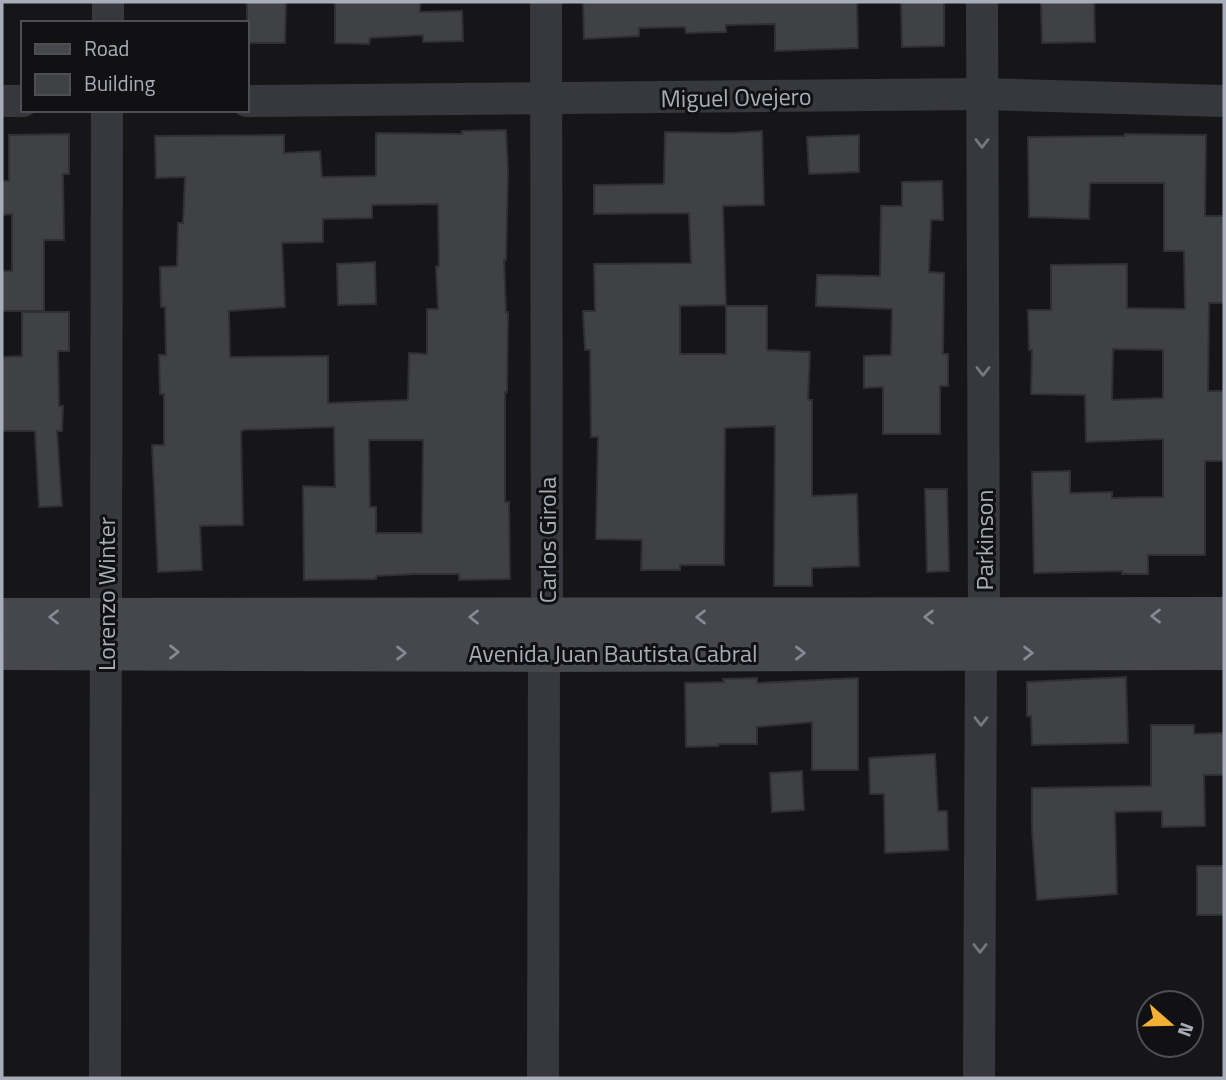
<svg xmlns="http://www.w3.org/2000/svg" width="1226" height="1080" font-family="'Titillium Web',sans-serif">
<rect width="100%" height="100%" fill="#161618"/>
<g fill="#404145" stroke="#303034" stroke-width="2" fill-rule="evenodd">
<polygon points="247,2 286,2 285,43 247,43"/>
<polygon points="335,2 420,2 420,12 462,11 463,41 423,42 423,35 370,38 369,44 335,43"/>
<polygon points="583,2 857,2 858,48 775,51 775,24 726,25 726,32 686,33 685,27 639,28 639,36 584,39"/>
<polygon points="901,2 944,2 944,46 902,47"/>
<polygon points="1041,2 1094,2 1095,42 1042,43"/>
<path d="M506,130L508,171L506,260H504L506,312H508L507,392H505V502H509L510,579L459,580V574H415L376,576V579L304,580L303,486L335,487L334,427L243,430L241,432L243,525L200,526L202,570L158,572L152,445H164V394H160L159,355H166L165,307H161L160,267L177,266L178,223H183L185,177L156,178L155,136L284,135V153L320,151L322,177L376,176V133L462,134V131ZM438,204L439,266L436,267L438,309H427V354L409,353L408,400L328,403V356L230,357L229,311L285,307L282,243L323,242V219L372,218V205ZM369,440H423L422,533H376V507H370Z"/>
<polygon points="762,131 764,205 723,206 726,305 680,306 680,354 726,354 726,306 767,306 767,350 810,352 808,400 812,400 812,496 857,494 859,566 812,568 812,586 774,586 775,426 725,428 724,565 680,565 680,570 641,570 642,540 596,539 598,437 591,437 590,350 585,350 583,311 595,311 594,264 691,263 689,213 594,214 594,185 664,184 665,132 731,133"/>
<polygon points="69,134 69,174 63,174 64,240 44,240 44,311 2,311 2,271 12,271 12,214 2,215 2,181 9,181 9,135"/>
<path d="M1125,134L1206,135L1205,216H1224V303H1209L1208,391H1224V461H1205V555H1148V574H1122V571L1034,573L1032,472L1070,471V493L1112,492V498L1163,497V439L1086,442L1085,395L1031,394L1032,350H1029L1028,310H1051V265L1127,264V308L1185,309L1184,251H1164V183H1090L1089,219L1029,217L1028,137L1125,136ZM1113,349L1163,350V398L1112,400Z"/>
<polygon points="859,135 859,172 809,174 807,137"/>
<polygon points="942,181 943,220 931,220 929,272 944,273 943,354 948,354 948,386 940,386 940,434 883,434 883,387 864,388 864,356 891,355 892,309 816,306 817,275 880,276 881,206 902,206 902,182"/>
<polygon points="375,262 376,304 338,305 337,264"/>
<polygon points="22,312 69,312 69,351 58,351 59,406 63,406 62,431 57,431 62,506 39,507 35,431 2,431 2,357 22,356"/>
<polygon points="925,489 947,489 949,571 927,572"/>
<polygon points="1126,677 1128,743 1032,745 1031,716 1027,716 1027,682"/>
<polygon points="757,678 757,683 858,678 858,770 812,770 812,722 757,727 757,744 718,744 718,746 686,747 685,683 724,682 723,679"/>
<polygon points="1151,725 1194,725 1194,734 1224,733 1224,775 1204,775 1205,826 1162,827 1162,811 1115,812 1117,894 1037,900 1032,830 1032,788 1151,786"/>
<polygon points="935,754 938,811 947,811 948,850 885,853 884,794 870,794 869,758"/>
<polygon points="802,771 804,810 772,812 770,773"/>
<rect x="1197" y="866" width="27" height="49"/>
</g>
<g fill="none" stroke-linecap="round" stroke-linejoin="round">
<g stroke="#37383d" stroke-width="32">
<polyline points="108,23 108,2"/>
<polyline points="2,101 23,101"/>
<polyline points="247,101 982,94 1224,101"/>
<polyline points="105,1078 107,110"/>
<polyline points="543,1078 544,653 547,617 546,2"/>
<polyline points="979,1078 981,653 984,617 982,2"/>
</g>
<g stroke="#45474d" stroke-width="38">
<polyline points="2,617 1224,616"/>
<polyline points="2,651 544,653 1224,651"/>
</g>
</g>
<defs><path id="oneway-chevron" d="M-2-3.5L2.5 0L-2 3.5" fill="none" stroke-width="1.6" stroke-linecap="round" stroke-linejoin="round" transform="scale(1.75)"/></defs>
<g stroke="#757881">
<use href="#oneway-chevron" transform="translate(982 143) rotate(90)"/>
<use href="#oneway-chevron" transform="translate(983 371) rotate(90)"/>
<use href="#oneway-chevron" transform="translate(981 721) rotate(90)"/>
<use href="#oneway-chevron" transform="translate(980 948) rotate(90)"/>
</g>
<g stroke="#858993">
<use href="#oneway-chevron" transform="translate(1156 616) rotate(180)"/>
<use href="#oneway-chevron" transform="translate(54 617) rotate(-180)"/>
<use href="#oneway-chevron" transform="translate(474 617) rotate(-180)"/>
<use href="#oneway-chevron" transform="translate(701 617) rotate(-180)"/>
<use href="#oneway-chevron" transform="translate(929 617) rotate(-180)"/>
<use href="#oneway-chevron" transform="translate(174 652)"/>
<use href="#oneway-chevron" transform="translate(401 653)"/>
<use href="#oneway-chevron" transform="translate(800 653)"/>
<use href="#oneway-chevron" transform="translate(1028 653)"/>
</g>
<g text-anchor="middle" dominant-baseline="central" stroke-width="6" stroke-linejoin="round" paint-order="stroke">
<g font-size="24" fill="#a8adb8" stroke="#111113">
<text transform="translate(736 97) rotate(-1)">Miguel Ovejero</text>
<text transform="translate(547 540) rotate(-90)">Carlos Girola</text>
<text transform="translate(984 540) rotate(-90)">Parkinson</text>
<text transform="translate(106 594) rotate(-90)">Lorenzo Winter</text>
<text x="613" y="653">Avenida Juan Bautista Cabral</text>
</g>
</g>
<rect width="1226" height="1080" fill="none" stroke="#a8adb8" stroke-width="7"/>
<rect x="21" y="21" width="228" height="91" fill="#111113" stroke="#4d4f55" stroke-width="2"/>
<rect x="35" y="44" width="35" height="10" fill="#45474d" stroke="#4d4f55" stroke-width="2"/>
<text x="84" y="56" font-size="21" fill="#a8adb8">Road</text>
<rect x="35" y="74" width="35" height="21" fill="#404145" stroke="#4d4f55" stroke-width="2"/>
<text x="84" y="91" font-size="21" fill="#a8adb8">Building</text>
<g transform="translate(1170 1024) rotate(110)"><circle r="33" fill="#111113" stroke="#4d4f55" stroke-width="2"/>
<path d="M0-5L12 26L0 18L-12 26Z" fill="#f2b134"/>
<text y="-10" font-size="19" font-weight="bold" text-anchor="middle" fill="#a8adb8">N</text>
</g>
</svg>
